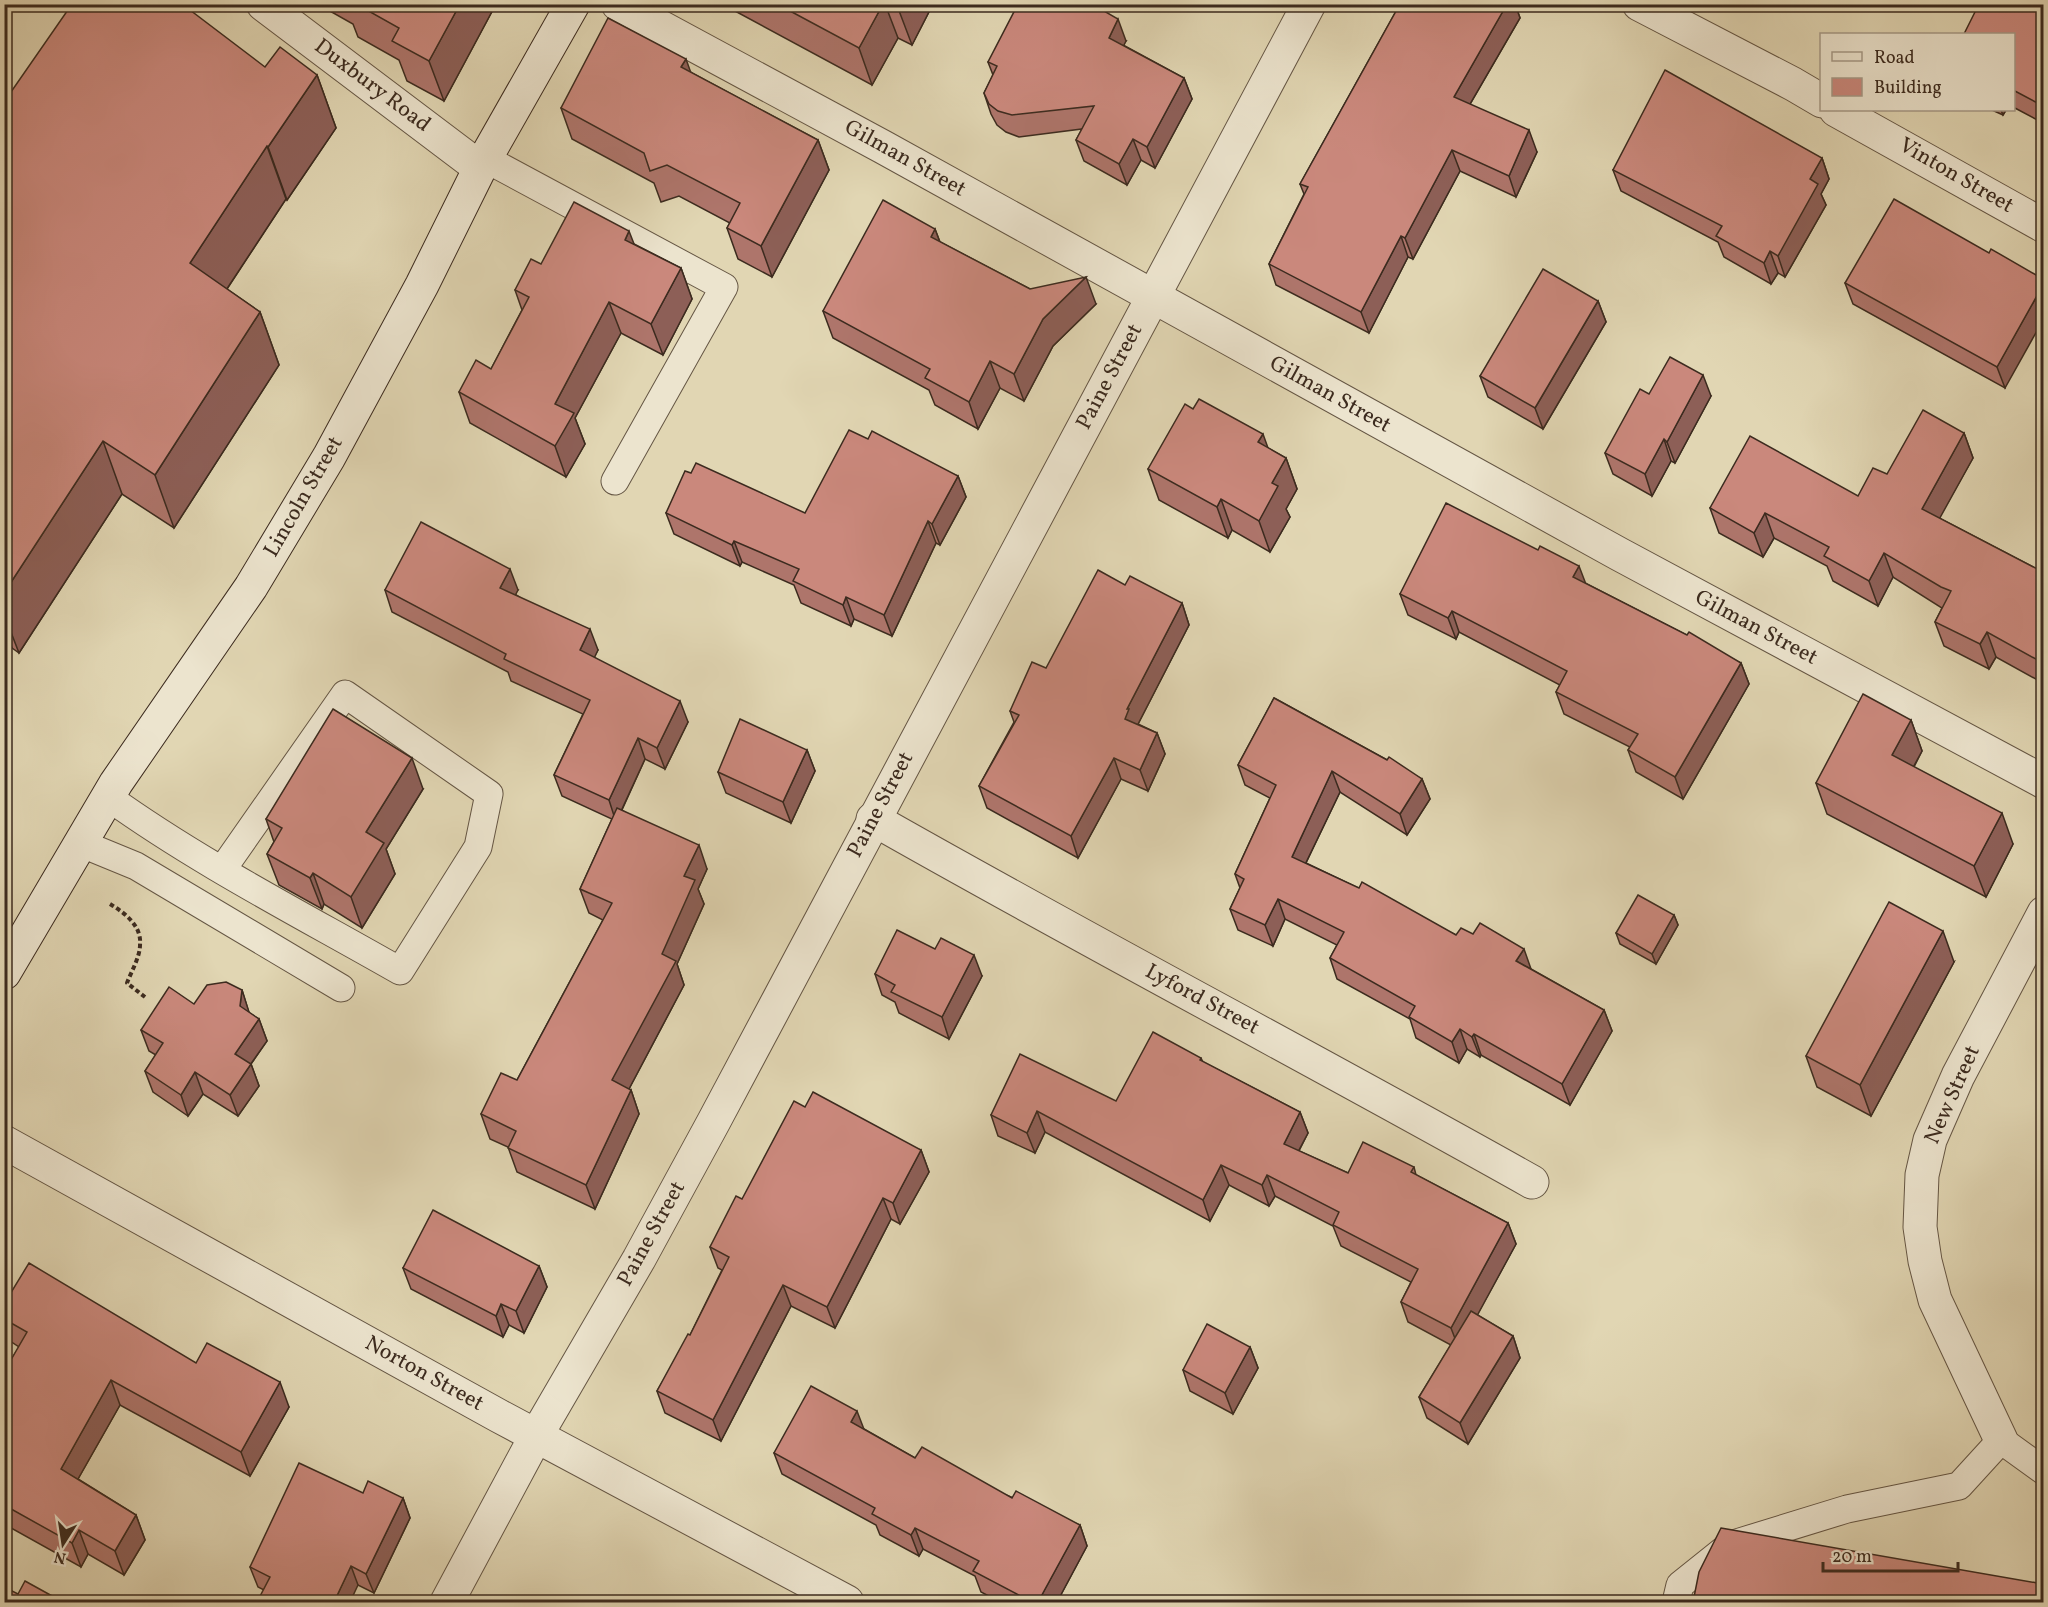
<svg xmlns="http://www.w3.org/2000/svg" width="2048" height="1607" font-family="Vollkorn,serif">
<rect width="100%" height="100%" fill="#e1d6b3"/>
<filter id="stains"><feTurbulence type="fractalNoise" baseFrequency=".00333" numOctaves="4"/><feColorMatrix values="0 0 0 0 .2 0 0 0 0 .09 0 0 0 0 .02 0 0 0 .5 -.17"/></filter>
<radialGradient id="worn" r=".72"><stop offset=".6" stop-color="#630" stop-opacity="0"/><stop offset="1" stop-color="#630" stop-opacity=".3"/></radialGradient>
<g fill="none" stroke-linecap="round" stroke-linejoin="round">
<g stroke="#655644" stroke-width="29">
<g id="service">
<polyline points="486,159 724,287 615,481"/>
<path d="M108,797C200,863 302,915 400,971L478,847L489,794L345,694L222,870"/>
<polyline points="80,843 136,866 341,988"/>
<polyline points="1676,1602 1680,1585 1730,1545 1847,1509 1959,1486 2001,1440 2044,1471"/>
</g>
</g>
<g stroke="#655644" stroke-width="35">
<g id="minor">
<polyline points="263,4 480,168"/>
<polyline points="618,4 883,147 1619,554 2044,782"/>
<polyline points="1639,4 1793,84 1822,101"/>
<polyline points="1836,110 2044,226"/>
<path d="M873,819C1091,943 1313,1059 1532,1182"/>
<polyline points="4,1142 499,1416 847,1602"/>
<polyline points="2001,1440 1935,1300 1925,1261 1920,1227 1922,1175 1930,1140 1958,1076 2044,913"/>
<polyline points="447,1602 536,1436 639,1259 713,1123 1309,4"/>
</g>
</g>
<g stroke="#3c2b1f" stroke-width="35">
<polyline id="secondary" points="4,973 116,783 251,587 329,457 422,285 480,168 573,4"/>
</g>
<path stroke="#3c2b1f" stroke-width="4" stroke-dasharray="4.5 3" stroke-linecap="butt" d="M110,904C125,913 142,926 140,945C140,957 131,972 127,983L145,997"/>
<use href="#service" stroke="#ece4ce" stroke-width="27"/>
<use href="#minor" stroke="#ece4ce" stroke-width="33"/>
<use href="#secondary" stroke="#ece4ce" stroke-width="33"/>
</g>
<g fill="#ae756b" stroke="#3c2b1f" stroke-width="1.5">
<polygon points="326,4 496,4 444,101 407,81 399,60 358,37 353,24 328,10"/>
<polygon points="722,4 933,4 912,45 898,38 872,85"/>
<polygon points="1400,4 1515,4 1520,18 1470,104 1537,152 1516,197 1460,171 1413,259 1408,257 1369,333 1276,285 1269,264 1304,194 1300,184"/>
<polygon points="2043,4 2043,123 2013,107 2013,34"/>
<polygon points="1126,41 1123,45 1184,78 1192,99 1155,168 1141,160 1127,185 1084,161 1076,140 1082,129 1019,137 1006,132 997,125 991,114 984,93 993,75 988,62"/>
<polygon points="265,67 317,75 336,128 287,200 286,199 227,289 260,312 279,365 174,528 122,494 19,653 12,648 4,659 4,102"/>
<polygon points="690,72 818,140 829,170 772,277 738,259 727,228 730,223 679,196 661,202 654,183 572,139 561,108"/>
<polygon points="1992,110 2006,110 2003,115"/>
<polygon points="1822,158 1829,179 1821,194 1826,205 1785,277 1778,273 1771,284 1724,257 1718,242 1621,191 1613,170"/>
<polygon points="935,229 940,242 1030,289 1096,304 1053,346 1024,401 1000,388 978,429 935,405 929,390 833,338 823,311"/>
<polygon points="634,244 681,268 692,299 663,355 621,333 575,418 585,444 566,477 470,423 459,392 491,369 522,310 515,290 541,264"/>
<polygon points="1989,253 2005,388 1853,304 1845,283"/>
<polygon points="1598,301 1606,322 1543,429 1488,397 1480,376"/>
<polygon points="1649,394 1711,396 1675,463 1671,461 1652,496 1613,474 1605,453"/>
<polygon points="1964,433 1973,458 1939,518 2043,572 2043,683 1996,657 1989,669 1944,646 1935,622 1942,608 1893,577 1878,606 1833,581 1827,566 1774,538 1763,557 1719,533 1710,508 1858,496 1887,474"/>
<polygon points="868,439 958,476 966,497 940,545 936,543 892,636 854,619 851,626 801,603 794,585 742,562 740,566 674,534 666,513 805,513"/>
<polygon points="1268,448 1286,458 1297,489 1286,509 1290,517 1270,552 1232,530 1228,538 1159,500 1148,469"/>
<polygon points="1585,583 1741,663 1749,684 1683,799 1636,772 1628,750 1630,747 1564,714 1556,692 1560,685 1459,632 1456,639 1408,615 1400,594"/>
<polygon points="1125,585 1182,603 1189,625 1138,724 1157,733 1165,754 1148,791 1121,779 1078,858 987,808 979,786 1014,722 1010,711 1046,668"/>
<polygon points="385,590 518,590 515,594 598,650 594,657 688,722 665,769 645,759 622,810 707,869 698,889 704,904 677,964 684,985 629,1089 631,1090 639,1114 595,1209 517,1172 508,1147 490,1139 481,1114 517,1080 603,920 589,913 580,889 612,819 562,796 554,775 583,714 511,681 508,672 392,612"/>
<polygon points="1274,698 1422,779 1430,799 1407,835 1340,792 1306,863 1456,935 1531,969 1604,1010 1612,1031 1570,1105 1481,1055 1480,1057 1467,1049 1459,1063 1416,1038 1410,1019 1337,979 1330,958 1337,945 1285,919 1273,946 1238,930 1230,909 1240,888 1235,874 1270,798 1245,785 1238,765"/>
<polygon points="1911,720 1922,751 1914,767 2013,844 1986,897 1827,814 1816,783"/>
<polygon points="807,750 815,771 791,823 726,793 718,772"/>
<polygon points="423,789 386,849 395,874 362,928 324,904 322,909 279,885 267,854 274,842 266,819"/>
<polygon points="1674,915 1678,925 1656,964 1620,944 1616,933"/>
<polygon points="1954,962 1871,1116 1817,1087 1806,1056"/>
<polygon points="875,974 982,976 949,1039 899,1013 895,1002 882,995"/>
<polygon points="242,990 249,1013 259,1019 267,1041 251,1064 259,1086 238,1116 203,1094 188,1116 153,1092 145,1071 156,1055 149,1051 141,1030 194,1004"/>
<polygon points="1201,1058 1203,1062 1300,1112 1308,1133 1299,1151 1348,1173 1414,1167 1416,1175 1508,1223 1516,1244 1477,1315 1513,1336 1520,1358 1468,1444 1427,1418 1419,1397 1451,1345 1408,1322 1401,1302 1411,1282 1341,1246 1333,1226 1275,1196 1269,1206 1229,1185 1210,1221 1045,1132 1035,1153 998,1136 991,1115 1116,1101"/>
<polygon points="805,1107 921,1150 929,1172 900,1224 891,1219 835,1328 791,1306 721,1441 665,1413 657,1391 690,1335 722,1270 718,1268 710,1247"/>
<polygon points="539,1266 547,1287 524,1333 509,1325 503,1337 411,1289 403,1268"/>
<polygon points="4,1304 196,1363 289,1407 250,1476 120,1405 78,1479 136,1515 145,1540 124,1575 88,1554 81,1567 4,1524 4,1372 19,1347 7,1339 4,1333"/>
<polygon points="1250,1347 1258,1368 1233,1414 1190,1391 1183,1370"/>
<polygon points="864,1429 915,1458 1080,1525 1087,1546 1057,1602 1000,1602 981,1592 975,1576 923,1549 919,1556 880,1535 876,1525 782,1474 774,1453"/>
<polygon points="363,1493 403,1498 410,1518 374,1593 358,1585 264,1590 258,1587 250,1567"/>
</g>
<g fill="#8d5f57" stroke="#3c2b1f" stroke-width="1.5">
<polygon points="460,4 496,4 444,101 429,61"/>
<polygon points="883,4 885,4 898,38 872,85 859,48"/>
<polygon points="900,4 933,4 912,45 898,8"/>
<polygon points="1507,4 1515,4 1520,18 1462,118 1454,97"/>
<polygon points="1118,19 1126,41 1117,59 1109,38"/>
<polygon points="686,59 697,90 681,67"/>
<polygon points="317,75 336,128 287,200 268,147"/>
<polygon points="1184,78 1192,99 1155,168 1147,147"/>
<polygon points="2001,110 2006,110 2003,115"/>
<polygon points="1529,130 1537,152 1516,197 1509,176"/>
<polygon points="1133,139 1141,160 1127,185 1119,164"/>
<polygon points="818,140 829,170 772,277 761,246"/>
<polygon points="267,146 286,199 209,316 190,263"/>
<polygon points="1452,150 1460,171 1413,259 1405,238"/>
<polygon points="1822,158 1829,179 1821,194 1826,205 1785,277 1778,256 1810,179"/>
<polygon points="935,229 945,256 931,237"/>
<polygon points="629,231 641,262 625,240"/>
<polygon points="1401,236 1408,257 1369,333 1361,312"/>
<polygon points="1770,251 1778,273 1771,284 1764,263"/>
<polygon points="681,268 692,299 663,355 651,324"/>
<polygon points="1086,277 1096,304 1053,346 1024,401 1014,374 1043,319"/>
<polygon points="2043,285 2043,320 2005,388 1997,367"/>
<polygon points="1598,301 1606,322 1543,429 1535,408"/>
<polygon points="609,302 621,333 575,418 585,444 566,477 555,446 555,404"/>
<polygon points="260,312 279,365 174,528 155,475"/>
<polygon points="990,361 1000,388 978,429 969,402"/>
<polygon points="1703,375 1711,396 1675,463 1667,442"/>
<polygon points="1964,433 1973,458 1931,534 1922,509"/>
<polygon points="1263,434 1274,465 1258,442"/>
<polygon points="1664,439 1671,461 1652,496 1645,474"/>
<polygon points="103,441 122,494 19,653 4,614 4,593"/>
<polygon points="1286,458 1297,489 1286,509 1290,517 1270,552 1259,521 1272,483"/>
<polygon points="958,476 966,497 940,545 932,524"/>
<polygon points="1221,499 1232,530 1228,538 1217,507"/>
<polygon points="1765,513 1774,538 1763,557 1754,533"/>
<polygon points="928,521 936,543 892,636 884,615"/>
<polygon points="734,541 742,562 740,566 732,545"/>
<polygon points="1884,553 1893,577 1878,606 1869,581"/>
<polygon points="1579,566 1587,587 1573,577"/>
<polygon points="510,569 518,590 508,609 500,588"/>
<polygon points="846,597 854,619 851,626 843,605"/>
<polygon points="1182,603 1189,625 1136,728 1125,719 1127,709"/>
<polygon points="1452,611 1459,632 1456,639 1448,618"/>
<polygon points="4,628 12,648 4,659"/>
<polygon points="590,629 598,650 588,671 580,650"/>
<polygon points="1987,632 1996,657 1989,669 1980,644"/>
<polygon points="1741,663 1749,684 1683,799 1675,777"/>
<polygon points="680,701 688,722 665,769 657,748"/>
<polygon points="1911,720 1922,751 1903,786 1892,755"/>
<polygon points="1157,733 1165,754 1148,791 1140,770"/>
<polygon points="638,738 645,759 616,822 609,800"/>
<polygon points="807,750 815,771 791,823 783,802"/>
<polygon points="412,758 423,789 386,849 395,874 362,928 351,897 366,832"/>
<polygon points="1114,758 1121,779 1078,858 1071,836"/>
<polygon points="1332,771 1340,792 1299,877 1292,857"/>
<polygon points="1422,779 1430,799 1407,835 1400,814"/>
<polygon points="2002,813 2013,844 1986,897 1974,866"/>
<polygon points="699,845 707,869 698,889 704,904 677,964 684,985 621,1104 612,1080 684,876"/>
<polygon points="313,873 324,904 322,909 310,878"/>
<polygon points="1278,899 1285,919 1273,946 1265,925"/>
<polygon points="1674,915 1678,925 1656,964 1652,954"/>
<polygon points="1943,931 1954,962 1871,1116 1860,1085"/>
<polygon points="1524,949 1531,969 1516,961"/>
<polygon points="974,955 982,976 949,1039 942,1017"/>
<polygon points="242,990 249,1012 248,1027 240,1006"/>
<polygon points="1604,1010 1612,1031 1570,1105 1562,1084"/>
<polygon points="259,1019 267,1041 243,1075 235,1054"/>
<polygon points="1460,1029 1467,1049 1459,1063 1452,1042"/>
<polygon points="1474,1034 1481,1055 1480,1057 1472,1037"/>
<polygon points="251,1064 259,1086 238,1116 230,1095"/>
<polygon points="195,1072 203,1094 188,1116 181,1095"/>
<polygon points="631,1090 639,1114 595,1209 586,1185"/>
<polygon points="1037,1111 1045,1132 1035,1153 1027,1133"/>
<polygon points="1300,1112 1308,1133 1291,1165 1284,1144"/>
<polygon points="921,1150 929,1172 900,1224 893,1203"/>
<polygon points="1221,1165 1229,1185 1210,1221 1203,1200"/>
<polygon points="1267,1175 1275,1196 1269,1206 1262,1185"/>
<polygon points="883,1198 891,1219 835,1328 827,1307"/>
<polygon points="1508,1223 1516,1244 1459,1349 1451,1328"/>
<polygon points="539,1266 547,1287 524,1333 516,1311"/>
<polygon points="783,1285 791,1306 721,1441 713,1420"/>
<polygon points="501,1304 509,1325 503,1337 496,1316"/>
<polygon points="1513,1336 1520,1358 1468,1444 1460,1423"/>
<polygon points="1250,1347 1258,1368 1233,1414 1225,1393"/>
<polygon points="111,1380 120,1405 70,1493 61,1469"/>
<polygon points="280,1382 289,1407 250,1476 241,1452"/>
<polygon points="857,1411 865,1432 851,1422"/>
<polygon points="403,1498 410,1518 374,1593 366,1574"/>
<polygon points="136,1515 145,1540 124,1575 115,1551"/>
<polygon points="1080,1525 1087,1546 1057,1602 1038,1602"/>
<polygon points="915,1528 923,1549 919,1556 911,1535"/>
<polygon points="79,1530 88,1554 81,1567 72,1543"/>
<polygon points="351,1566 358,1585 350,1602 334,1602"/>
</g>
<g fill="#ca887c" stroke="#3c2b1f" stroke-width="1.5">
<polygon points="72,4 182,4 265,67 280,47 317,75 268,147 267,146 190,263 260,312 155,475 103,441 4,593 4,102"/>
<polygon points="356,4 460,4 429,61 392,41 399,28"/>
<polygon points="777,4 883,4 859,48"/>
<polygon points="891,4 900,4 898,8"/>
<polygon points="1018,4 1092,4 1118,19 1109,38 1184,78 1147,147 1133,139 1119,164 1076,140 1094,106 1012,115 998,111 989,104 984,93 997,66 988,62"/>
<polygon points="1400,4 1507,4 1454,97 1529,130 1509,176 1452,150 1405,238 1401,236 1361,312 1269,264 1308,187 1300,184"/>
<polygon points="1979,4 2043,4 2043,106 2013,90 2013,34 1964,34"/>
<polygon points="608,18 686,59 681,67 818,140 761,246 727,228 740,203 667,165 650,171 644,153 561,108"/>
<polygon points="1665,70 1822,158 1810,179 1818,184 1778,256 1770,251 1764,263 1716,236 1722,226 1613,170"/>
<polygon points="1894,199 1989,253 1991,249 2043,279 2043,285 1997,367 1845,283"/>
<polygon points="883,200 935,229 931,237 1030,289 1086,277 1043,319 1014,374 990,361 969,402 925,378 930,369 823,311"/>
<polygon points="574,202 629,231 625,240 681,268 651,324 609,302 555,404 574,413 555,446 459,392 476,360 491,369 529,297 515,290 531,259 541,264"/>
<polygon points="1543,269 1598,301 1535,408 1480,376"/>
<polygon points="1670,357 1703,375 1667,442 1664,439 1645,474 1605,453 1640,389 1649,394"/>
<polygon points="1199,399 1263,434 1258,442 1286,458 1272,483 1278,486 1259,521 1221,499 1217,507 1148,469 1185,404 1193,409"/>
<polygon points="1923,410 1964,433 1922,509 2043,572 2043,663 1987,632 1980,644 1935,622 1951,591 1941,587 1884,553 1869,581 1824,556 1829,547 1765,513 1754,533 1710,508 1750,436 1858,496 1873,468 1887,474"/>
<polygon points="849,430 868,439 872,431 958,476 932,524 928,521 884,615 846,597 843,605 793,581 799,569 734,541 732,545 666,513 685,471 691,473 696,463 805,513"/>
<polygon points="1446,503 1538,550 1540,546 1579,566 1573,577 1687,635 1689,632 1741,663 1675,777 1628,750 1638,734 1556,692 1567,671 1452,611 1448,618 1400,594"/>
<polygon points="421,522 510,569 500,588 590,629 580,650 680,701 657,748 638,738 609,800 554,775 590,700 504,659 506,654 385,590"/>
<polygon points="1098,570 1125,585 1130,576 1182,603 1127,709 1129,709 1125,719 1157,733 1140,770 1114,758 1071,836 979,786 1019,715 1010,711 1032,662 1046,668"/>
<polygon points="1863,694 1911,720 1892,755 2002,813 1974,866 1816,783"/>
<polygon points="1274,698 1387,760 1389,757 1422,779 1400,814 1332,771 1292,857 1359,888 1362,882 1456,935 1461,928 1473,934 1480,923 1524,949 1516,961 1604,1010 1562,1084 1474,1034 1472,1037 1460,1029 1452,1042 1409,1017 1415,1006 1330,958 1344,932 1278,899 1265,925 1230,909 1244,879 1235,874 1276,785 1238,765"/>
<polygon points="333,709 412,758 366,832 384,843 351,897 313,873 310,878 267,854 282,828 266,819"/>
<polygon points="740,719 807,750 783,802 718,772"/>
<polygon points="617,808 699,845 684,876 695,880 662,954 676,961 612,1080 631,1090 586,1185 508,1148 516,1131 481,1114 501,1073 517,1080 612,903 580,889"/>
<polygon points="1638,895 1674,915 1652,954 1616,933"/>
<polygon points="1889,902 1943,931 1860,1085 1806,1056"/>
<polygon points="897,930 935,949 941,938 974,955 942,1017 891,992 895,985 875,974"/>
<polygon points="226,982 242,990 240,1006 259,1019 235,1054 251,1064 230,1095 195,1072 181,1095 145,1071 163,1043 141,1030 169,987 194,1004 207,985"/>
<polygon points="1153,1032 1201,1058 1200,1060 1300,1112 1284,1144 1348,1173 1363,1142 1414,1167 1411,1172 1508,1223 1451,1328 1401,1302 1418,1269 1333,1225 1339,1212 1267,1175 1262,1185 1221,1165 1203,1200 1037,1111 1027,1133 991,1115 1020,1054 1116,1101"/>
<polygon points="813,1092 921,1150 893,1203 883,1198 827,1307 783,1285 713,1420 657,1391 688,1334 690,1335 729,1257 710,1247 736,1196 742,1199 794,1101 805,1107"/>
<polygon points="433,1210 539,1266 516,1311 501,1304 496,1316 403,1268"/>
<polygon points="29,1263 196,1363 207,1343 280,1382 241,1452 111,1380 61,1469 136,1515 115,1551 79,1530 72,1543 4,1505 4,1372 27,1332 4,1319 4,1304"/>
<polygon points="1471,1311 1513,1336 1460,1423 1419,1397"/>
<polygon points="1207,1324 1250,1347 1225,1393 1183,1370"/>
<polygon points="811,1386 857,1411 851,1422 915,1458 922,1447 1012,1498 1016,1491 1080,1525 1038,1602 1032,1602 973,1571 979,1561 915,1528 911,1535 872,1514 875,1508 774,1453"/>
<polygon points="299,1463 363,1493 368,1481 403,1498 366,1574 351,1566 334,1602 257,1602 270,1577 250,1567"/>
<polygon points="1721,1528 2043,1584 2043,1602 1693,1602 1699,1572"/>
<polygon points="25,1581 63,1602 4,1602 4,1587 18,1594"/>
<polygon points="543,1597 553,1602 539,1602"/>
</g>
<g text-anchor="middle" dominant-baseline="central" stroke-width="6" stroke-linejoin="round" paint-order="stroke">
<g font-size="22" fill="#3c2b1f" stroke="#ece4ce">
<text transform="translate(372 86) rotate(37)">Duxbury Road</text>
<text transform="translate(905 159) rotate(29)">Gilman Street</text>
<text transform="translate(1956 176) rotate(30)">Vinton Street</text>
<text transform="translate(1110 377) rotate(-62)">Paine Street</text>
<text transform="translate(1330 395) rotate(29)">Gilman Street</text>
<text transform="translate(304 497) rotate(-60)">Lincoln Street</text>
<text transform="translate(1756 628) rotate(28)">Gilman Street</text>
<text transform="translate(881 805) rotate(-62)">Paine Street</text>
<text transform="translate(1202 1000) rotate(28)">Lyford Street</text>
<text transform="translate(1953 1095) rotate(-66)">New Street</text>
<text transform="translate(652 1234) rotate(-61)">Paine Street</text>
<text transform="translate(424 1374) rotate(29)">Norton Street</text>
</g>
</g>
<rect width="2048" height="1607" fill="none" stroke="#e1d6b3" stroke-width="24"/>
<rect x="6" y="6" width="2036" height="1595" fill="none" stroke="#3c2b1f" stroke-width="3"/>
<rect x="12" y="12" width="2024" height="1583" fill="none" stroke="#3c2b1f" stroke-width="1.5"/>
<rect x="1820" y="33" width="195" height="78" fill="#ece4ce" stroke="#a69a88" stroke-width="1.5"/>
<rect x="1832" y="52" width="30" height="9" fill="#ece4ce" stroke="#a69a88" stroke-width="1.5"/>
<text x="1874" y="63" font-size="18" fill="#3c2b1f">Road</text>
<rect x="1832" y="78" width="30" height="18" fill="#ca887c" stroke="#a69a88" stroke-width="1.5"/>
<text x="1874" y="93" font-size="18" fill="#3c2b1f">Building</text>
<g transform="translate(63 1544) rotate(192)" stroke="#ece4ce" stroke-width="4.5" paint-order="stroke">
<path d="M0-4.5L10 22L0 15L-10 22Z" fill="#3c2b1f"/>
<text y="-9" font-size="16" font-weight="bold" text-anchor="middle" fill="#3c2b1f">N</text>
</g>
<path d="M1823 1562v9h135v-9" fill="none" stroke="#3c2b1f" stroke-width="3"/>
<text x="1832" y="1562" font-size="18" fill="#3c2b1f" stroke="#ece4ce" stroke-width="4.5" paint-order="stroke">20 m</text>
<rect width="100%" height="100%" filter="url(#stains)"/>
<rect width="100%" height="100%" fill="url(#worn)"/>
</svg>
